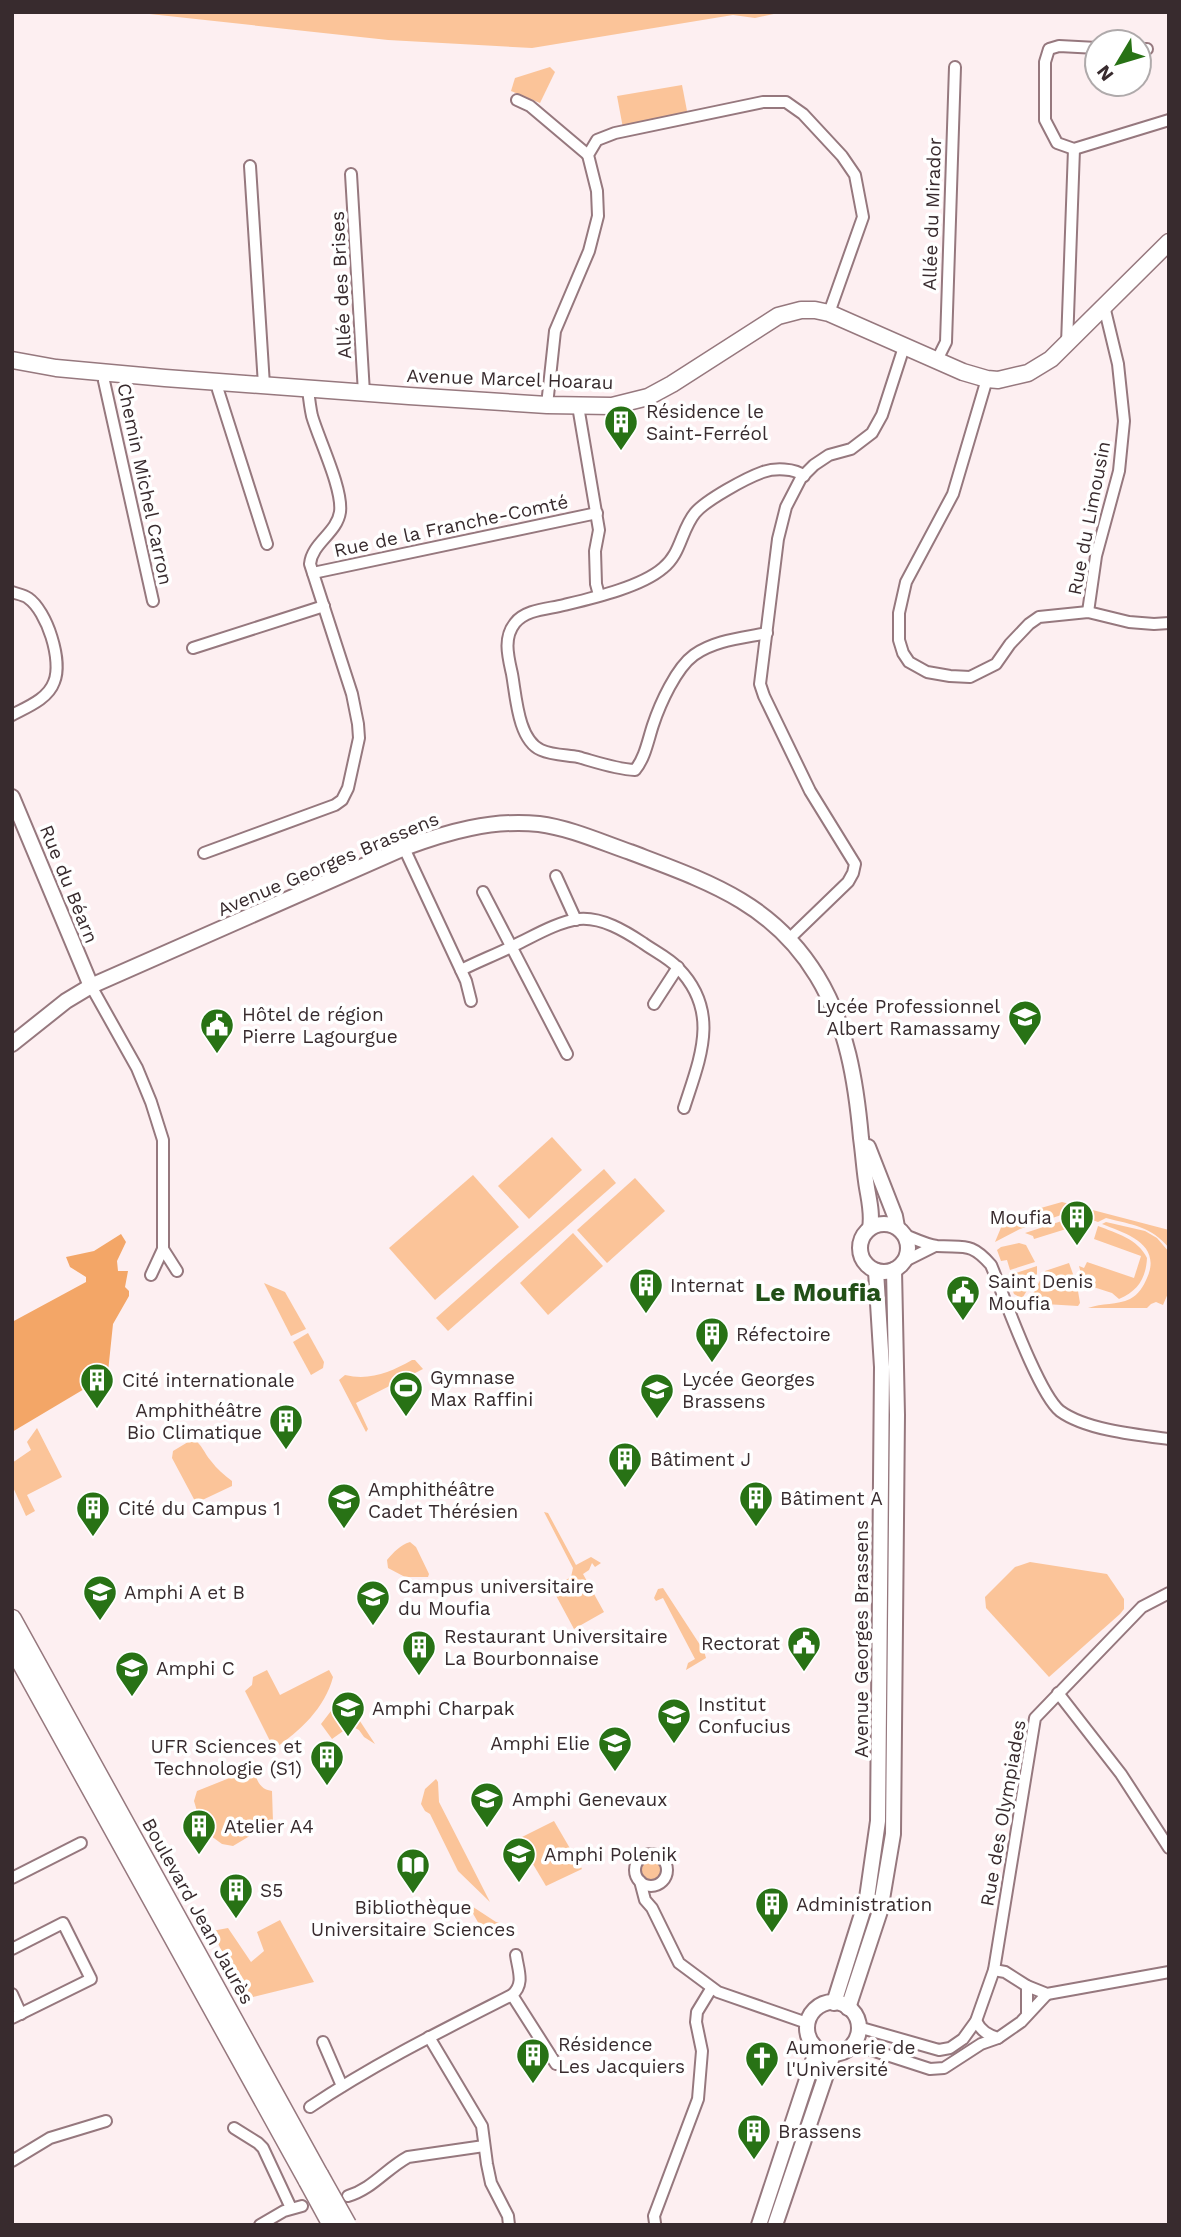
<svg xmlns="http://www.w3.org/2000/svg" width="1181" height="2237" font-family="'Work Sans',sans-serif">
<rect width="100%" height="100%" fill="#fdeff1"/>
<g fill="#fbc499">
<polygon points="131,12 783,12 755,18 733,15 532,48 388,40"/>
<polygon points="550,67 555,72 540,103 511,91 515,78"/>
<polygon points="682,85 688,116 623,128 617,96"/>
<polygon points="552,1137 582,1170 529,1219 498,1186"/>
<polygon points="604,1169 616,1183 448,1331 436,1318"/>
<polygon points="473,1175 519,1227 435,1300 389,1248"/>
<polygon points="635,1178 665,1211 607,1263 577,1230"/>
<path d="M1062,1202L1169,1230V1248C1151,1226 1133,1225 1106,1218L1098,1222L1070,1212L1020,1229L995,1242L1005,1218Z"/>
<polygon points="1071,1218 1080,1221 1079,1225 1034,1239 1033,1236 1025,1233"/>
<path d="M1106,1222L1145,1231L1157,1238L1169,1252V1291L1163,1305L1156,1302L1151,1304L1147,1308H1088C1102,1303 1117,1305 1130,1299C1139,1294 1143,1287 1147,1278C1162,1244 1127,1234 1102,1224Z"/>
<path d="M1098,1226C1116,1233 1138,1239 1147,1258C1146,1278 1138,1291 1119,1299L1112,1293L1084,1284L1079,1266L1084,1268L1087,1262L1134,1278L1141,1256L1094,1239Z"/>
<polygon points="573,1233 603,1266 548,1315 520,1283"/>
<polygon points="1019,1243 1026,1245 1035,1262 1010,1270 1007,1260 1001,1261 997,1250 1001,1247"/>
<polygon points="1069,1263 1077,1285 1080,1303 1078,1306 1028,1303 1045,1271"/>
<polygon points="1037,1266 1037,1274 1023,1297 1021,1298 1014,1294 1007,1276"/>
<polygon points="264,1283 285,1292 306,1329 291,1336"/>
<polygon points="308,1333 324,1362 323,1368 311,1375 293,1342"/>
<path d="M412,1360H415L423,1369L356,1403L368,1429L366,1432L339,1380L345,1375C370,1381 391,1372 412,1360Z"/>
<polygon points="37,1428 62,1477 27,1495 35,1511 26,1516 12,1485 12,1463 31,1450 27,1442"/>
<path d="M193,1439C202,1444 204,1453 211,1461C217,1469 224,1475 232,1481V1486L196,1503L172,1458L173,1451Z"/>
<polygon points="544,1512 548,1513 576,1565 591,1557 601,1563 595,1567 592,1563 589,1570 583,1574 604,1612 574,1629 553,1590 554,1587 571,1577 573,1568"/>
<path d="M410,1542L416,1547L429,1574L428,1577H405L388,1568L387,1560C394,1552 400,1545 410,1542Z"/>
<polygon points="1030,1562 1107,1574 1124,1599 1124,1609 1120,1614 1049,1677 986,1608 985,1597 1015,1567"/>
<polygon points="663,1588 704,1651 706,1658 686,1670 688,1663 695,1659 663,1598 656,1601 654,1598 658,1589"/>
<path d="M267,1670L280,1695L329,1670L333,1677C325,1708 300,1731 274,1749L245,1691L252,1685L253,1677Z"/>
<polygon points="331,1711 341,1713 354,1712 375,1744 364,1737 359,1730 355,1728 346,1729 332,1739 321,1724"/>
<path d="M252,1763C256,1776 257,1789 272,1791L273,1822L233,1846L222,1844L211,1836L197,1811L194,1801L197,1791L232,1777Z"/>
<polygon points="436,1779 438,1782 439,1802 490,1902 458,1871 430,1814 425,1811 421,1804 425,1789"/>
<polygon points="554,1821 582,1869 546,1886 518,1839"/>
<circle cx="652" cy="1870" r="11"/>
<polygon points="467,1903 496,1922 504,1924 503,1926 483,1931"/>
<polygon points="280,1920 314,1982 245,1999 212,1931 228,1928 251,1962 264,1951 257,1932"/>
</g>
<polygon fill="#f3a667" points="121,1234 126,1242 117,1261 118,1271 128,1271 125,1287 129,1291 129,1296 113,1324 108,1372 101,1379 12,1432 12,1322 86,1282 86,1277 70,1267 66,1257 94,1251"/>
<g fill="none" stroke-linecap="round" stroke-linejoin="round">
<g stroke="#96787e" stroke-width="14">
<g id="minor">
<polyline points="1097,48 1059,46 1049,49 1045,62 1045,120 1057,143 1074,149 1169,120"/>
<polyline points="1139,49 1147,49"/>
<polyline points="517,100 530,106 588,155"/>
<polyline points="250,166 264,385"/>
<polyline points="351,174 364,393"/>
<polyline points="1067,344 1074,149"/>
<polyline points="937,360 946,342 955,67"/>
<polyline points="105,373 104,381 153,601"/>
<polyline points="987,379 953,494 906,582 899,613 899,640 903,653 909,662 927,672 950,676 970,677 996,664 1010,644 1029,624 1039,617 1088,612 1129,622 1154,624 1169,623"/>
<polyline points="217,381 218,390 267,544"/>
<polyline points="547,405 555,331 589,251 598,216 597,191 588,155 597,140 615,133 763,102 786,102 803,114 842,156 855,175 863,217 829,313"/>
<polyline points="578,406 599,530 595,551 596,584 599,595"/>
<polyline points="313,573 597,513"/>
<path d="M12,592C17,594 24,595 28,598C47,611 63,661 54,682C48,699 27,707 12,715"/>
<polyline points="1088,612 1096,556 1119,471 1124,421 1118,364 1104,306"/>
<path d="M767,633C743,638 715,640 694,655C676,668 660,704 653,725C648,740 645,758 635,770C615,769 596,762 578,757C566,755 552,755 541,750C518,740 516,696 512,674C508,656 503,638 515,623C526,609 549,609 564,605C593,598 641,587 663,568C681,554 681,530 695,513C706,500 746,478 763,472C774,468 795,468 804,476"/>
<polyline points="193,648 324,606"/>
<polyline points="404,848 466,981 471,1001"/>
<path d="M204,853L335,805L342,800L348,788L359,738L358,724L352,694L310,564C312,543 337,533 340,512C343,489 319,440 312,416C310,407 309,398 308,389"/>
<polyline points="556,876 576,920"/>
<polyline points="483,892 567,1054"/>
<polyline points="789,939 848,882 853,873 855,864 810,791 764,696 760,684 778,539 786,507 801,478 814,465 829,455 851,449 872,433 882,415 904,347"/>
<path d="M461,970C479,961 497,954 515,945C534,936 557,922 579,919C602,917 625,931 643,943C654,951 669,958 678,968C721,1012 700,1058 684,1108"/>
<polyline points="91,986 137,1068 151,1102 163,1140 163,1249 151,1275"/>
<polyline points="654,1004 678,967"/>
<path d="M905,1235C915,1239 927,1245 937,1246C965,1248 971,1242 991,1265C1004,1296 1038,1393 1060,1411C1086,1430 1137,1435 1169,1439"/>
<polyline points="163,1249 177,1271"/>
<polyline points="905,1261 935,1246"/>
<polyline points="1058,1693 1121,1774 1169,1848"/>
<circle cx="651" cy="1870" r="16"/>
<polyline points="12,1878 81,1843"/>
<polyline points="640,1881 645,1900 652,1908 679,1963 718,1992 807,2023"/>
<polyline points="12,1949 63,1923 91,1979 12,2018"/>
<path d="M516,1955C518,1970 525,1984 512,1995L556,2064"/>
<polyline points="994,1970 1005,1972 1027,1986 1047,1994 1169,1972"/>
<polyline points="1027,1986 1027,2013"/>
<polyline points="12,1994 21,2014"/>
<path d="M976,2021C981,2031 988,2035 998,2038L1021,2022L1047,1994"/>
<polyline points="858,2027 939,2050 950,2048 963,2039 976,2021 994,1970 1035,1718 1142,1607 1169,1593"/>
<polyline points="429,2037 482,2126 487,2164 491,2183 508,2216 509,2225"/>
<polyline points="323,2042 342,2086"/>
<polyline points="853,2044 930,2069 944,2068 981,2044 998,2038"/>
<path d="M310,2107C374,2064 443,2030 512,1995"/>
<polyline points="234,2128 258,2143 263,2148 291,2208"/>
<polyline points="12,2161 50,2138 106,2121"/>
<path d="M348,2196C372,2189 386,2169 408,2157L484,2146"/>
<polyline points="655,2223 654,2216 698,2099 702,2051 696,2022 697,2012 711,1989"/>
<polyline points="260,2225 284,2211 302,2206"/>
</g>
</g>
<g stroke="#96787e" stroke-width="18">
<g id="tertiary">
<polyline points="12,797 91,986"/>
<path d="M12,1044L66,1001L91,986L404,848C447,832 492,819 539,824C570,828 601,842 630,852C706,881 772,902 817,976C847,1025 856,1082 861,1138C863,1152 864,1167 866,1181C868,1197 873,1212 870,1228"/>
<polyline points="868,1147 895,1216 897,1227"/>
<circle cx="884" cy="1248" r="24"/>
<circle cx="833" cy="2028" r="26"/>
<polyline points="834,2003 867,1898 878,1821 882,1367 876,1271"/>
<polyline points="848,2008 880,1911 893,1834 897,1415 894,1270"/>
<polyline points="759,2225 817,2049"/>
<polyline points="775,2225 833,2054"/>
</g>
</g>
<g stroke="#96787e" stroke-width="19">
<polyline id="secondary" points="12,360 56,368 165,378 409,396 547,405 612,406 648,397 672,384 778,316 801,310 815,310 829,313 963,372 987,379 998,380 1028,373 1051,359 1169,242"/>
</g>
<g stroke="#96787e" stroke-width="21">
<g id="primary">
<polyline points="12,1619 319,2175"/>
<polyline points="12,1646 308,2181"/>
</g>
</g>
<use href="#minor" stroke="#fff" stroke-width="10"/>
<use href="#tertiary" stroke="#fff" stroke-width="14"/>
<use href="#secondary" stroke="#fff" stroke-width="16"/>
<use href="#primary" stroke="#fff" stroke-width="18"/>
<g stroke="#96787e" stroke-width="21" stroke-linecap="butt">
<g id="primary-bridge">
<polyline points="319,2175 347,2225"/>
<polyline points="308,2181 332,2225"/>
</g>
</g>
<use href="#primary-bridge" stroke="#fff" stroke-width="18"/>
</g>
<defs>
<g id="building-pin" transform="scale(1.75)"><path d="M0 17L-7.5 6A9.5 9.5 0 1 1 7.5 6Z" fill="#287215" stroke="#fff"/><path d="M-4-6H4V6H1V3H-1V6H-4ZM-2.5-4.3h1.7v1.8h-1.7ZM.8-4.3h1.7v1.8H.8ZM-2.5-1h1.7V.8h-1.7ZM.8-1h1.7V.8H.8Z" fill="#fff"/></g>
<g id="school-pin" transform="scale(1.75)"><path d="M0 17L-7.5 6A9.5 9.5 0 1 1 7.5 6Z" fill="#287215" stroke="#fff"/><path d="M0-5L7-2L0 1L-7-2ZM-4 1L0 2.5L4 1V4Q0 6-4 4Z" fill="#fff"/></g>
<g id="civic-pin" transform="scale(1.75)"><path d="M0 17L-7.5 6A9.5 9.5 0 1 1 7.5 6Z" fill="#287215" stroke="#fff"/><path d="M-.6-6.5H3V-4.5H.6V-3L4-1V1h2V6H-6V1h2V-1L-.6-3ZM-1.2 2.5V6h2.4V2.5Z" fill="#fff"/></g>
<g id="stadium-pin" transform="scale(1.75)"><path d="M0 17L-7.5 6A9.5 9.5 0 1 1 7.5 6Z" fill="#287215" stroke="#fff"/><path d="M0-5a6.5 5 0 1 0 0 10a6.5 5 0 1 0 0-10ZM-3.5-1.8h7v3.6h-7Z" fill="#fff"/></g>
<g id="university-pin" transform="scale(1.75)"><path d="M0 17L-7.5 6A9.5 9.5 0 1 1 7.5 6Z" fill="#287215" stroke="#fff"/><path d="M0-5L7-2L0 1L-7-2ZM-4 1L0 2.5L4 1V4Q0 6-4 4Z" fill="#fff"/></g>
<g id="library-pin" transform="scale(1.75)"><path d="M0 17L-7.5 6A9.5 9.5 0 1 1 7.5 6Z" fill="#287215" stroke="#fff"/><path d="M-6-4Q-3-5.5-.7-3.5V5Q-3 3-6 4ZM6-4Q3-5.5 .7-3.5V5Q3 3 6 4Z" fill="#fff"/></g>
<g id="church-pin" transform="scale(1.75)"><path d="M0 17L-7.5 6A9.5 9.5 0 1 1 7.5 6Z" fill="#287215" stroke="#fff"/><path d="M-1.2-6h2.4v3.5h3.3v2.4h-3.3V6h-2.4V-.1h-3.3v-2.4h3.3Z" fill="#fff"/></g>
</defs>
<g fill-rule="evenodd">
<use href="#building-pin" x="621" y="422"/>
<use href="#school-pin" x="1025" y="1017"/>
<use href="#civic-pin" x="217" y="1025"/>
<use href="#building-pin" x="1077" y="1217"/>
<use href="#building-pin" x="646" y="1285"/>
<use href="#civic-pin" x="963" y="1292"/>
<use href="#building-pin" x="712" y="1334"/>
<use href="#building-pin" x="97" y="1380"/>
<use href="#stadium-pin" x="406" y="1388"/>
<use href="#school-pin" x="657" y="1390"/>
<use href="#building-pin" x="286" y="1421"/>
<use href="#building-pin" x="625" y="1459"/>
<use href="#building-pin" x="756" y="1498"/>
<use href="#university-pin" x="344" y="1500"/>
<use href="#building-pin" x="93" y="1508"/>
<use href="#university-pin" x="100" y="1592"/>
<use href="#university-pin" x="373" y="1597"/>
<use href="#civic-pin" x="804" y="1643"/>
<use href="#building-pin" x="419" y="1647"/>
<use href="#university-pin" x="132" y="1668"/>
<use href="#university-pin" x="348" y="1708"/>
<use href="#university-pin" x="674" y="1715"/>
<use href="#university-pin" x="615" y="1743"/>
<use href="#building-pin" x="327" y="1757"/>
<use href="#university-pin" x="487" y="1799"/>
<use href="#building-pin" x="199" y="1826"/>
<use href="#university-pin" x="519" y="1854"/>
<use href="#library-pin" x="413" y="1865"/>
<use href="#building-pin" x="236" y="1890"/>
<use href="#building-pin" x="772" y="1904"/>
<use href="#building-pin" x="533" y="2055"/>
<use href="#church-pin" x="762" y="2058"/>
<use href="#building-pin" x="754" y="2131"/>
</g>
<g text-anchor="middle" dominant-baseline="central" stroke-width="7" stroke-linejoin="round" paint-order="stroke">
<g font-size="19" fill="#382b2e" stroke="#fff">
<text transform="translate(932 214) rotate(-88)">Allée du Mirador</text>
<text transform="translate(341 285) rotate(-93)">Allée des Brises</text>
<text transform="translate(510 379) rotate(2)">Avenue Marcel Hoarau</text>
<text transform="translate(145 484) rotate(78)">Chemin Michel Carron</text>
<text transform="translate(1089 518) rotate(-79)">Rue du Limousin</text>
<text transform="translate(451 526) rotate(-12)">Rue de la Franche-Comté</text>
<text transform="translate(328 864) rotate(-23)">Avenue Georges Brassens</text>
<text transform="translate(69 884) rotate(68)">Rue du Béarn</text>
<text transform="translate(861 1639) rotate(-90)">Avenue Georges Brassens</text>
<text transform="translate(1003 1813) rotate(-80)">Rue des Olympiades</text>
<text transform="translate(198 1911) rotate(61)">Boulevard Jean Jaurès</text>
</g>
<g font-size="19" fill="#382b2e" stroke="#fff" text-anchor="start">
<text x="646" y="411">Résidence le<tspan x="646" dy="22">Saint-Ferréol</tspan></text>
<text x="1000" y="1006" text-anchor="end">Lycée Professionnel<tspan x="1000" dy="22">Albert Ramassamy</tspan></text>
<text x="242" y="1014">Hôtel de région<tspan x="242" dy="22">Pierre Lagourgue</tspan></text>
<text x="1052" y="1217" text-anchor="end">Moufia</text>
<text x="988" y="1281">Saint Denis<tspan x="988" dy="22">Moufia</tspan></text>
<text x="670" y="1285">Internat</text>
<text x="736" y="1334">Réfectoire</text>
<text x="430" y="1377">Gymnase<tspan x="430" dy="22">Max Raffini</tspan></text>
<text x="682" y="1379">Lycée Georges<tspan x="682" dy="22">Brassens</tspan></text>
<text x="122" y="1380">Cité internationale</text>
<text x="262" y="1410" text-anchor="end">Amphithéâtre<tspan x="262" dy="22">Bio Climatique</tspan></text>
<text x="650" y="1459">Bâtiment J</text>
<text x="368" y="1489">Amphithéâtre<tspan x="368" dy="22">Cadet Thérésien</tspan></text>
<text x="780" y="1498">Bâtiment A</text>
<text x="118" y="1508">Cité du Campus 1</text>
<text x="398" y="1586">Campus universitaire<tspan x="398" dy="22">du Moufia</tspan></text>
<text x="124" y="1592">Amphi A et B</text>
<text x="444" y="1636">Restaurant Universitaire<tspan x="444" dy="22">La Bourbonnaise</tspan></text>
<text x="780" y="1643" text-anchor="end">Rectorat</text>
<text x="156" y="1668">Amphi C</text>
<text x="698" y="1704">Institut<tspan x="698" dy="22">Confucius</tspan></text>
<text x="372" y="1708">Amphi Charpak</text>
<text x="590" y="1743" text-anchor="end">Amphi Elie</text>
<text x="302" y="1746" text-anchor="end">UFR Sciences et<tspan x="302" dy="22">Technologie (S1)</tspan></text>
<text x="512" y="1799">Amphi Genevaux</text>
<text x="224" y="1826">Atelier A4</text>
<text x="544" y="1854">Amphi Polenik</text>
<text x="260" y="1890">S5</text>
<text x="796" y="1904">Administration</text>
<text x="413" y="1907" text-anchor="middle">Bibliothèque<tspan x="413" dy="22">Universitaire Sciences</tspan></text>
<text x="558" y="2044">Résidence<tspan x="558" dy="22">Les Jacquiers</tspan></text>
<text x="786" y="2047">Aumonerie de<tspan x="786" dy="22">l'Université</tspan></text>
<text x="778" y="2131">Brassens</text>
</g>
<g font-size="26" font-weight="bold" fill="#214f17" stroke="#fff">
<text x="818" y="1292">Le Moufia</text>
</g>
</g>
<rect width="1181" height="2237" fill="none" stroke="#382b2e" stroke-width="28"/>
<g transform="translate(1118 63) rotate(232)"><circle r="33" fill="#ffffff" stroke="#afaaab" stroke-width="2"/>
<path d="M0-5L12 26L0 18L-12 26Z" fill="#287215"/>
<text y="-10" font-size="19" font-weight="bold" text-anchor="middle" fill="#382b2e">N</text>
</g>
</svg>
